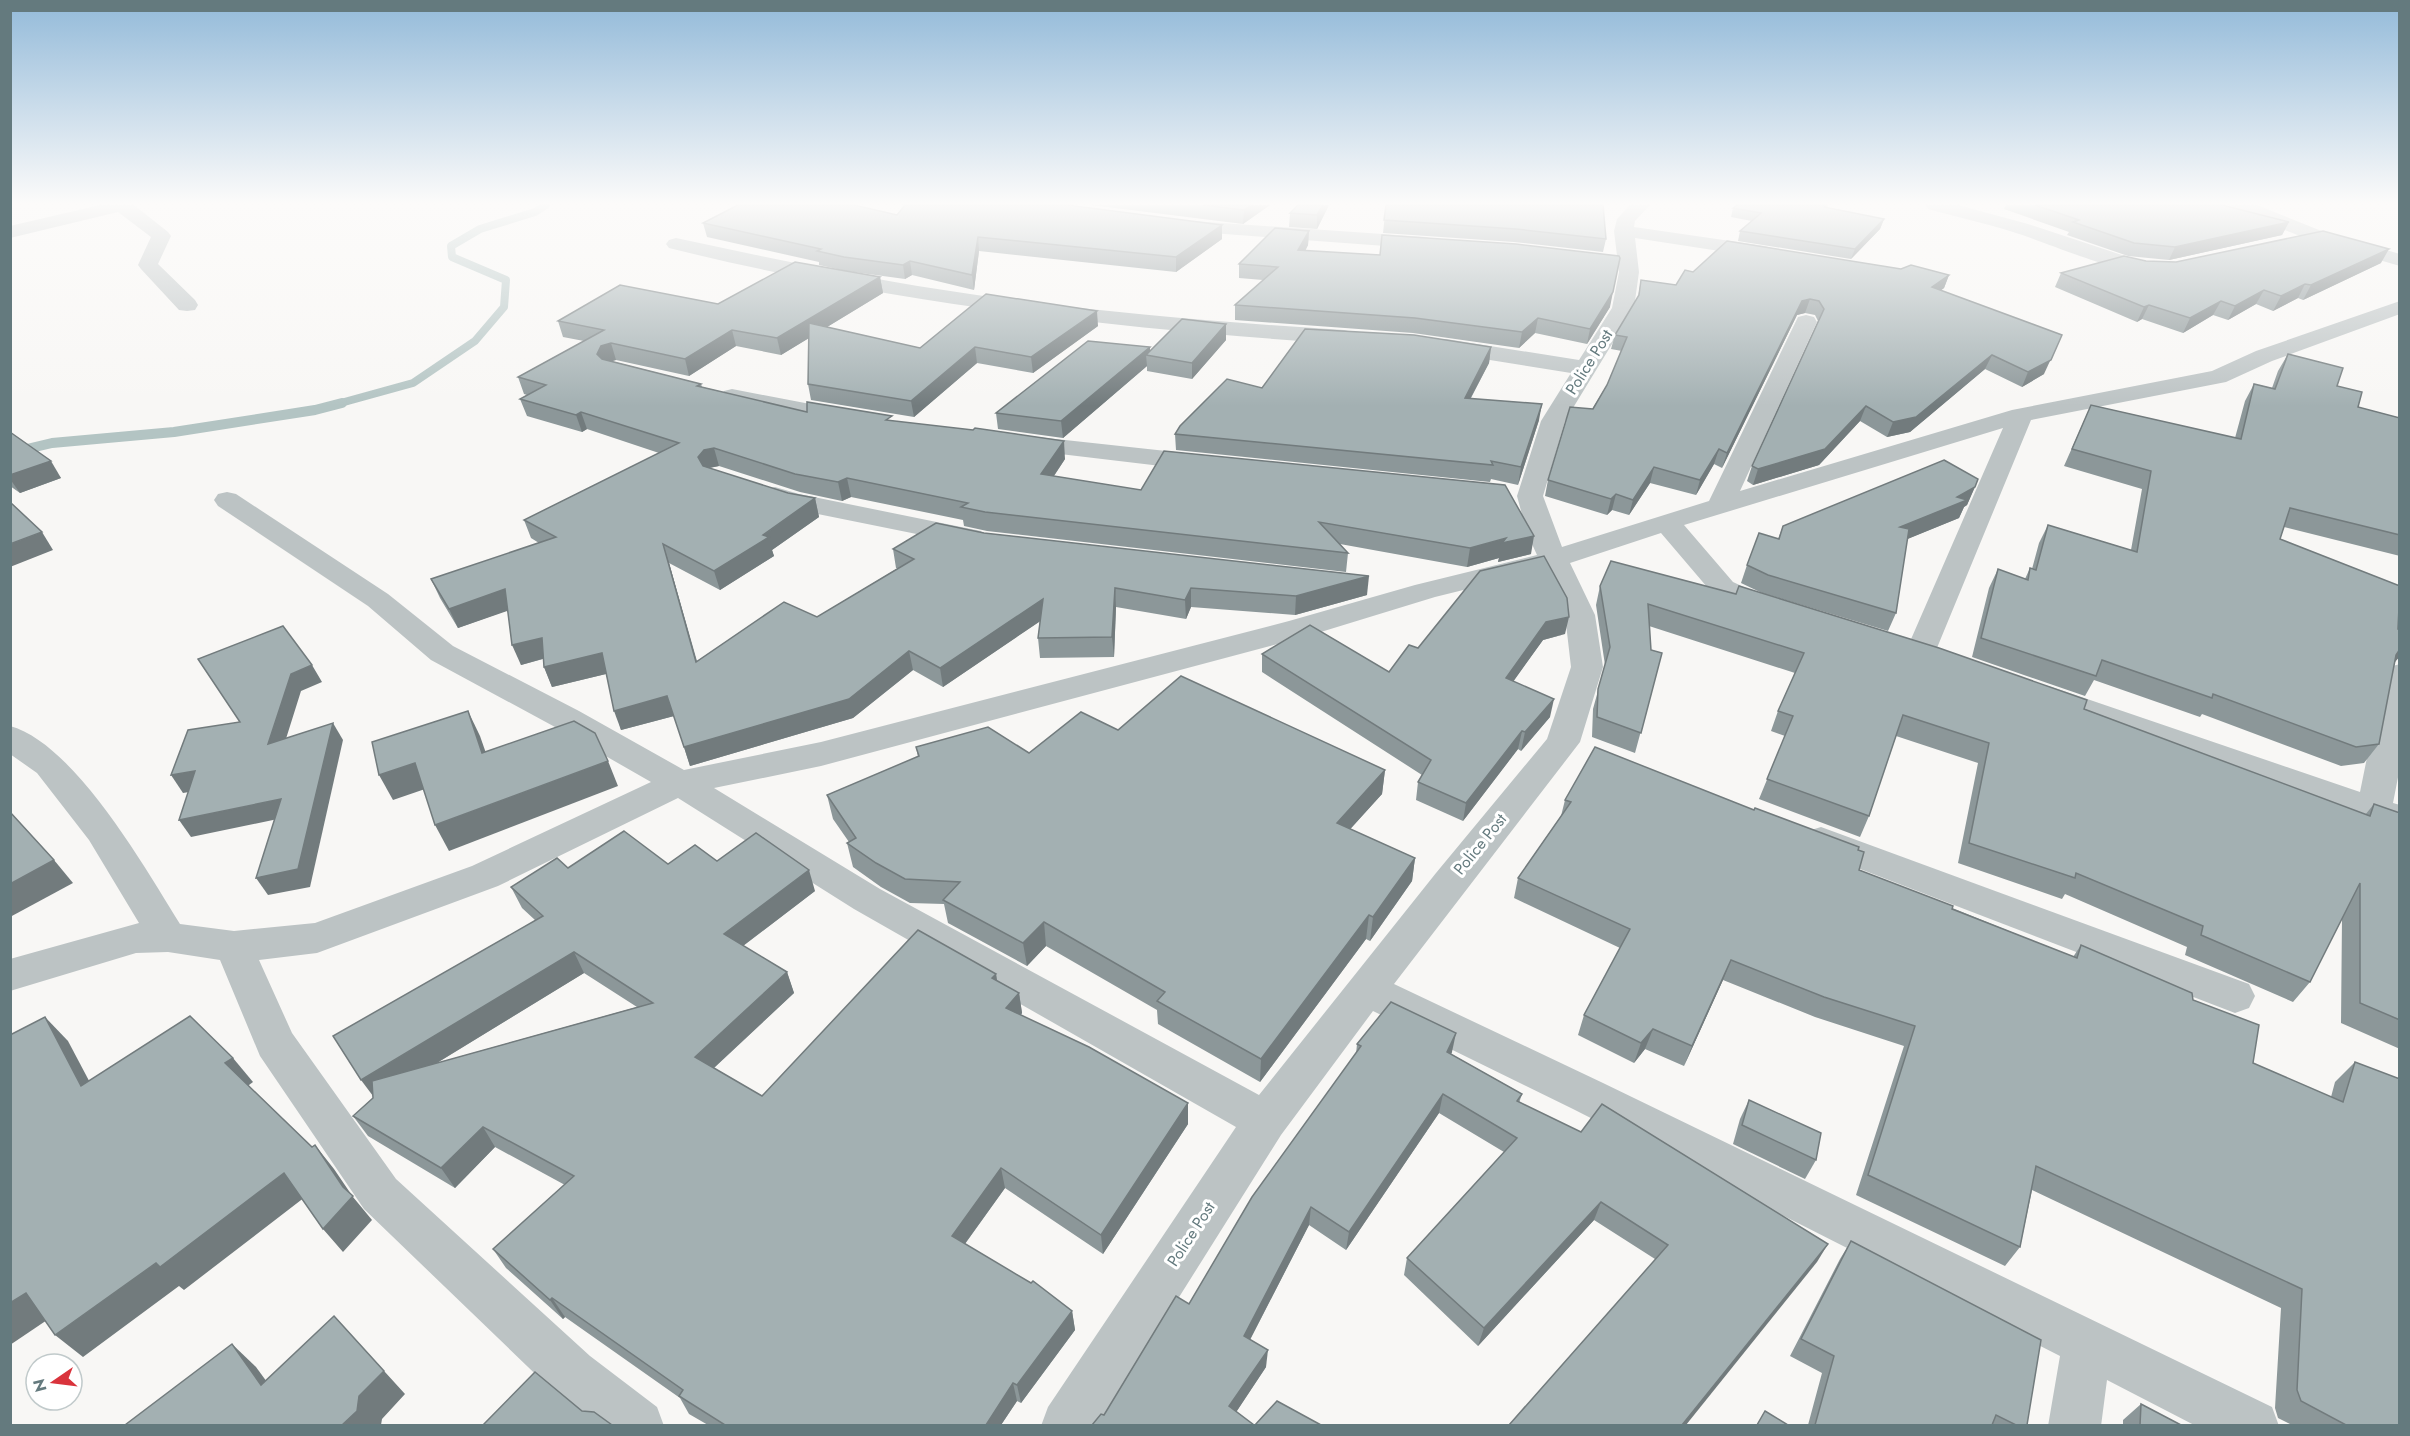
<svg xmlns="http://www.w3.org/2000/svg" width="2410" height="1436" font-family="Jost,sans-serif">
<rect width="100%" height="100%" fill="#f8f7f5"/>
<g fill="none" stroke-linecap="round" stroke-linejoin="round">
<polyline stroke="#b3c4c3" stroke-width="8" points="337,404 413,383 475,341 504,307 506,280 452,257 451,246 480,229 535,212 546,205"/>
<polyline stroke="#b3c4c3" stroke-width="10" points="10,453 52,443 174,432 315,410 342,403"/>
<g fill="#bcc3c4" fill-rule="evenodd">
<polygon points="100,205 134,205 168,232 171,236 158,264 195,300 198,305 195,310 187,311 179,310 141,269 138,265 151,237 118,212 10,238 10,226"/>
<path d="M1630,205H1650L1635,221L1634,227L1765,246L1772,248L1775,252L1772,256L1765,258L1635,238L1639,272L1634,308L1565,421L1543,496L1562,547L1709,501L1798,317L1806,315L1814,317L1817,322L1740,491L2012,410L2212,371L2256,351L2400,301V314L2272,361L2226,382L2031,420L1932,660L1921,663L1910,660L1905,653L2003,428L1684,525L1733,582L1761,595L1789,603L1793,609L1789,615L1778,618L1767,615L1741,607L1713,594L1661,533L1570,563L1595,615L1603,667L1580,742L1394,984L1603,1083L2272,1407L2279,1426H2196L2107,1380L2101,1426H2048L2060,1356L1573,1109L1373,1011L1281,1135L1098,1426H1041L1048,1407L1236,1127L854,909L678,798L498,886L317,953L259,960L292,1033L396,1179L590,1356L657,1407L664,1426H595L554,1392L364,1209L260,1056L220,960L168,952L136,953L10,991V959L139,923L89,840L37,773L10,754V726C75,744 145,868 180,924L234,931L315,923L472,866L651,782L555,727L431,660L368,606L218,506L214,500L218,494L227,492L236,494L388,594L453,646L579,711L684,770L821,742L1289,621L1415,585L1537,555L1527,533L1517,496L1541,421L1571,373L1446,353L1438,351L1435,346L1438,341L1446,339L1579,360L1612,308L1619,272L1614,231L1617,219ZM1544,570L1565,615L1571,667L1547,739L1436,873L1259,1095L880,889L714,788L821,766L1311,635L1435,597Z"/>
<path d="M1926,205H1958L2028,224L2134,259L2163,265L2166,269L2163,273C2134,281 2046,242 2013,232C1985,223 1957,217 1928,209Z"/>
<polygon points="2229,205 2257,205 2324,232 2400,254 2400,266 2310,240 2231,209"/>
<polygon points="1178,220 1426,237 1433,239 1436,243 1433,247 1426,249 1171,230 1168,226 1171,222"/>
<path d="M676,238C774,259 871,280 970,294C1094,312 1219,322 1344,330L1352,332L1355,337L1352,342L1344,344C1117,329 890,303 669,248L666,244L669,240Z"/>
<polygon points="732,389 852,412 861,414 864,419 861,424 852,426 724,401 720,396 724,391"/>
<polygon points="1019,435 1203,455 1212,458 1216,463 1212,468 1203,471 1010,448 1006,443 1010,438"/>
<polygon points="775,487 799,494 971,529 981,531 985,537 981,543 971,545 793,509 766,501 762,495 766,489"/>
<polygon points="2400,664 2400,767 2393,803 2400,805 2400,832 2030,701 2025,694 2030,687 2041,684 2052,687 2360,792 2384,674 2389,667"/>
<polygon points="1821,827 2249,984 2255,996 2249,1008 2235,1013 1808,849 1803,840 1808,831"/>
</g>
</g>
<g fill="#8c9799" fill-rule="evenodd">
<polygon points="1091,205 1270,205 1243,224"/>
<polygon points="1329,205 1317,229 1289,227 1290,213"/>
<polygon points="1386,205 1606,239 1603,252 1514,242 1383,233"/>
<polygon points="1737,205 1828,205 1827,208 1884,219 1880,229 1851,259 1738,241 1740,231 1752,221 1731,217 1733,208"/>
<polygon points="2006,205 2222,205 2289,222 2282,235 2169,260 2128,256 2067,235 2069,232 2004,209"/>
<polygon points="897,215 1222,239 1176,272 979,251 974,290 912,275 905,279 846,271 819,265 819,262 707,237 703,223"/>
<polygon points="1309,231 1308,245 1305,251 1610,307 1587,344 1535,333 1519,348 1413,333 1235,320 1235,305 1263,280 1239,278 1239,264"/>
<polygon points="2146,261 2176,262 2381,263 2303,300 2298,298 2273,311 2256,304 2228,320 2213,315 2183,333 2142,319 2137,322 2055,287 2061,273"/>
<polygon points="1901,269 1949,275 1944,288 1941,290 2044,374 2022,387 1985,369 1910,432 1887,437 1860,421 1819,465 1753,485 1747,481 1752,466 1818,321 1815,315 1805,313 1797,315 1722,468 1714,464 1696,495 1650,483 1629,515 1612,510 1607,515 1545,496 1548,480 1607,385 1622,351 1611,349 1615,335 1638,297 1641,280 1676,285 1693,272"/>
<polygon points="880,277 883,293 827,327 920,348 1098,326 1033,373 977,363 914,417 811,400 808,384 809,338 781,355 736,346 689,376 616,360 611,361 701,384 702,387 807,412 893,421 1065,459 1054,476 1531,554 1498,562 1499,558 1467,567 1340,544 1348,553 1346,572 987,531 964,526 963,520 851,497 842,501 800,492 719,466 709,468 788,493 815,498 819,517 772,550 774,556 720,590 669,563 697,661 817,617 898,568 896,568 893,549 984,533 1367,595 1295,615 1191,607 1186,619 1116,607 1114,657 1040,658 1038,638 1040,621 943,687 913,670 853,718 690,766 674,716 621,730 606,674 552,687 544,667 543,659 521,665 508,610 458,628 440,598 431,579 539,543 531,538 524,520 659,453 587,429 582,432 527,416 520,399 527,395 524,394 518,377 584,341 563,337 558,321 718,304"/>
<polygon points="1226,324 1226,340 1192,379 1147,371 1147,366 1063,438 998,429 996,413 1150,351"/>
<polygon points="1491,347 1489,363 1471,398 1539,420 1518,485 1491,479 1490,482 1176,450 1175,434 1262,388"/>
<polygon points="2288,354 2337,386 2358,407 2400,418 2400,556 2284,527 2280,539 2400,629 2400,656 2394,663 2379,744 2364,763 2341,766 2202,714 2200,717 2094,680 2085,696 1972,657 1989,588 1998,569 2025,579 2030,568 2032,569 2039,543 2048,525 2131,550 2142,489 2064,466 2091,405 2235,438 2245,401 2254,384 2272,388 2278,371"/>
<polygon points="10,432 61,478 20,493 10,486"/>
<polygon points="1978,479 1967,505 1964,507 1959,518 1907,539 1896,613 1888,631 1762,593 1741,583 1747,565 1778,539 1783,526"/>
<polygon points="1600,586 2084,709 2365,815 2374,804 2400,813 2400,1049 2341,1023 2342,918 2310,982 2293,1002 2185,955 2187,947 2065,894 2062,899 1958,863 1978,763 1896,736 1869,816 1860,837 1759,799 1785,736 1771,731 1778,711 1795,673 1649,626 1651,650 1662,653 1635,753 1592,737 1593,709 1605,665 1596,605"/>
<polygon points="1565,634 1543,640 1513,681 1550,717 1521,751 1518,749 1463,821 1416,800 1418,782 1422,775 1262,672 1262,654 1389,672"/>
<polygon points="1118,730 1385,770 1382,794 1350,829 1415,858 1412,881 1370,941 1366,939 1260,1082 1158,1024 1157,1010 1046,946 1027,966 948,923 944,904 910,903 881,887 853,867 847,843 849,842 833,819 827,795 918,757 916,747 1029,753"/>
<polygon points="1565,800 1754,810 1858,850 1859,870 2073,957 2081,945 2193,1000 2253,1063 2331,1097 2335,1082 2355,1062 2400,1425 2292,1425 2278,1418 2275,1408 2281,1308 2032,1190 2020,1247 2005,1266 1856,1195 1904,1046 1815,1017 1723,980 1684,1066 1645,1049 1634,1063 1578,1035 1584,1015 1620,948 1514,898 1518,878 1561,816"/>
<path d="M717,861L815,891L743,946L787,972L794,993L714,1068L762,1096L996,974L997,981L1019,993L1022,1013L1021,1015L1188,1124L1103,1254L1005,1188L965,1244L1072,1311L1075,1330L1021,1403L1017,1401L1001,1425H708L689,1414L680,1398L565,1317L563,1319L506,1268L493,1249L565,1185L495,1147L455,1188L368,1136L353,1116L373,1098L535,920L522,908L511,887L568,868ZM584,973L637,1007L437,1063Z"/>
<polygon points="1357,1044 1452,1052 1451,1054 1522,1094 1519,1103 1817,1262 1655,1259 1594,1220 1478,1346 1404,1275 1407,1258 1504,1152 1439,1113 1346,1250 1309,1225 1250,1340 1266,1367 1236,1412 1104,1415 1189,1304 1356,1054"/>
<polygon points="1749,1100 1816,1160 1805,1179 1733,1144 1740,1119"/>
<polygon points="1851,1241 2027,1425 1808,1425 1822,1373 1790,1356 1840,1259"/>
<polygon points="2141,1404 2181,1425 2123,1425 2123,1420"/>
</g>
<g fill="#727b7d">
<polygon points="1251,205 1270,205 1243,224 1244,210"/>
<polygon points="1323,205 1329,205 1317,229 1317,215"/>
<polygon points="1884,219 1880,229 1851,259 1855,249"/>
<polygon points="2289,222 2282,235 2169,260 2175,247"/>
<polygon points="1222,225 1222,239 1176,272 1176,257"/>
<polygon points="1309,231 1308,245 1298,265 1298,250"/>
<polygon points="978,237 979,251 974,290 972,275"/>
<polygon points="2389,249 2381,263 2303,300 2311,285"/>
<polygon points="910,261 912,275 905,279 903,265"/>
<polygon points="1949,275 1944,288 1927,301 1932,287"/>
<polygon points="880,277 883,293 781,355 777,338"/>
<polygon points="2305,284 2298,298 2273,311 2281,296"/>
<polygon points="2264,290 2256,304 2228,320 2235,306"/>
<polygon points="1613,292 1610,307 1587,344 1590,329"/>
<polygon points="1810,299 1805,313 1797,315 1722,468 1727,453 1802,301"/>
<polygon points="2221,301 2213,315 2183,333 2190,318"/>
<polygon points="2149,305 2142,319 2137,322 2144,307"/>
<polygon points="1097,311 1098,326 1033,373 1031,357"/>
<polygon points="1538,318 1535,333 1519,348 1522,332"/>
<polygon points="1226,324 1226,340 1192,379 1192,363"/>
<polygon points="732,330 736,346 689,376 685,359"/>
<polygon points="2062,335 2044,374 2022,387 2028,372"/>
<polygon points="611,343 616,360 606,363 602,370 597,354 601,346"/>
<polygon points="975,347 977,363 914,417 911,401"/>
<polygon points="1150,347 1150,356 1146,355 1147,366 1063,438 1061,421"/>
<polygon points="1491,347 1489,363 1462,414 1465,398"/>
<polygon points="1992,355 1985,369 1910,432 1887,437 1893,422"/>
<polygon points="1542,404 1539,420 1518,485 1521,467"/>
<polygon points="1866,406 1860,421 1819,465 1753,485 1758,469"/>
<polygon points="581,412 587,429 582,432 576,415"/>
<polygon points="1064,441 1065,459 1043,492 1041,474"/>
<polygon points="714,448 719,466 709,468 703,475 698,457 704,450"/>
<polygon points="1719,449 1714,464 1696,495 1700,480"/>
<polygon points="51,461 61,478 20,493 10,479 10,475"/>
<polygon points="1654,467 1650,483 1629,515 1633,500"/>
<polygon points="847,478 851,497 842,501 838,482"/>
<polygon points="1975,487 1967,505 1964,507 1959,518 1893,545 1900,527"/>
<polygon points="1616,494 1612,510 1607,515 1611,499"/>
<polygon points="815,498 819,517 772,550 774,556 720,590 714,571"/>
<polygon points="42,532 53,550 10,567 10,544"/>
<polygon points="1534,536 1531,554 1498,562 1499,558 1467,567 1470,548 1506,538"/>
<polygon points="663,544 669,563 702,681 696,662"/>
<polygon points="1369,576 1367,595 1295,615 1296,596"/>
<polygon points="1115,588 1116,607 1114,657 1112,637"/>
<polygon points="1191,588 1191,607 1186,619 1185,600"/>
<polygon points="505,589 513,609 458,628 449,609"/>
<polygon points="1043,599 1045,618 943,687 940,668"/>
<polygon points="1569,617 1565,634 1543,640 1503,696 1506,678 1546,622"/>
<polygon points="542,638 549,657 521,665 512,645"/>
<polygon points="2400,649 2400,656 2394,663 2387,666"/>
<polygon points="909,651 913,670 853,718 690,766 684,747"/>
<polygon points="602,653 610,673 552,687 544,667"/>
<polygon points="312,665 322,682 301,691 279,761 268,744 291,674"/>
<polygon points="667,696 674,716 621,730 614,711"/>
<polygon points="1554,699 1550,717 1521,751 1525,732"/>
<polygon points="468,711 480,736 495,779 482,753"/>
<polygon points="333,723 343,740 310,887 268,895 256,878"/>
<polygon points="1522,731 1518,749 1463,821 1466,803"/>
<polygon points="608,761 618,786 449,851 435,825"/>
<polygon points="415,763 428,788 393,800 379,775"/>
<polygon points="1385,770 1382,794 1335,846 1337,823"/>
<polygon points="195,771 207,789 183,793 171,775"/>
<polygon points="281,799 292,816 191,837 179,820"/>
<polygon points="1415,858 1412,881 1370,941 1373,917"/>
<polygon points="54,860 73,883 10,917 10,884"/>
<polygon points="809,870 815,891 731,955 724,934"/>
<polygon points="1369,915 1366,939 1260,1082 1261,1059"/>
<polygon points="1044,922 1046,946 1027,966 1023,943"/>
<polygon points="574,952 584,973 376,1100 361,1080"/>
<polygon points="1731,960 1723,980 1684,1066 1692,1046"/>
<polygon points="787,972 794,993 704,1077 695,1057"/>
<polygon points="996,974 999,994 992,978"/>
<polygon points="1019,993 1022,1013 1009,1029 1006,1008"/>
<polygon points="45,1017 68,1041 105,1111 81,1086"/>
<polygon points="1653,1029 1645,1049 1634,1063 1641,1043"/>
<polygon points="1456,1033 1452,1052 1443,1071 1447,1052"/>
<polygon points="233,1058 253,1082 245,1088 225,1063"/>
<polygon points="1443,1094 1439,1113 1346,1250 1349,1232"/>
<polygon points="1188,1103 1188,1124 1103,1254 1101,1235"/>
<polygon points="483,1127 495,1147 455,1188 441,1168"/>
<polygon points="315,1145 334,1169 353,1197 372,1220 343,1252 323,1229 343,1187"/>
<polygon points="1001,1168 1005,1188 956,1256 952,1236"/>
<polygon points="284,1173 305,1197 184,1290 179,1286 83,1357 55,1335 156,1263"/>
<polygon points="1601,1202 1594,1220 1478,1346 1484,1328"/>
<polygon points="1311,1207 1309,1225 1243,1353 1244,1336"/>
<polygon points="1828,1244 1817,1262 1686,1425 1682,1425"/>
<polygon points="26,1293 53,1316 10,1345 10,1303"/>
<polygon points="552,1298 565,1317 563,1319 550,1300"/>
<polygon points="1072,1311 1075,1330 1021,1403 1017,1385"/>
<polygon points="334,1316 405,1394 382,1419 381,1425 342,1425"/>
<polygon points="232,1344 256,1367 286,1408 261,1385"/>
<polygon points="1268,1350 1266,1367 1229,1423 1229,1406"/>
<polygon points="1013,1383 1017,1401 1001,1425 986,1425"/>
</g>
<g fill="#a3b0b2" stroke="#727b7d" stroke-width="1.5">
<polygon points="738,205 854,205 897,215 905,205 1067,205 1222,225 1176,257 978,237 972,275 910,261 903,265 844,257 817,251 821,249 703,223"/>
<polygon points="1203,205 1251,205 1244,210"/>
<polygon points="1298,205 1323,205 1317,215 1290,213"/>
<polygon points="1386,205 1603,205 1606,239 1516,229 1384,220"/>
<polygon points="1737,205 1825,205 1824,207 1884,219 1855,249 1740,231 1761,213 1733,208"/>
<polygon points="2035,205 2222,205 2289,222 2175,247 2134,243 2073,222 2079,220"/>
<polygon points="1275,228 1309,231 1298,250 1380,255 1382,235 1516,244 1619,256 1620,258 1613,292 1590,329 1538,318 1522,332 1415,318 1235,305 1278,267 1239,264"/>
<polygon points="2323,231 2389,249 2311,285 2305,284 2281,296 2264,290 2235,306 2221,301 2190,318 2149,305 2144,307 2061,273 2124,256 2146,261 2176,262"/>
<polygon points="1727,241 1901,269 1911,265 1949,275 1932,287 2062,335 2051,360 2028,372 1992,355 1916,417 1893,422 1866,406 1825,449 1758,469 1752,466 1824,309 1819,301 1810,299 1802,301 1727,453 1719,449 1700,480 1654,467 1633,500 1616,494 1611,499 1548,480 1570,407 1593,409 1607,385 1627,337 1615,335 1639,295 1641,280 1676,285 1685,270 1693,272"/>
<polygon points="795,262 880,277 777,338 732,330 685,359 611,343 601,346 597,354 602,359 701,384 697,386 807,412 807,402 892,416 886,420 973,430 975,428 1064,441 1041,474 1141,490 1164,451 1505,485 1534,536 1502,543 1506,538 1470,548 1319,522 1348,553 985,512 961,507 968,503 847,478 838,482 795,474 714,448 704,450 698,457 703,466 788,493 815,498 763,535 769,537 714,571 663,544 696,662 784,602 817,617 914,559 893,549 936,523 984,533 1369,576 1296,596 1191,588 1185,600 1115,588 1112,637 1038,638 1043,599 940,668 909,651 849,699 684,747 667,696 614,711 602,653 544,667 542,638 512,645 505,589 449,609 431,579 556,537 524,520 679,443 581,412 576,415 520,399 546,385 518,377 604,330 558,321 620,285 718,304"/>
<polygon points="986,294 1097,311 1031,357 975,347 911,401 808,384 809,323 920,348"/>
<polygon points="1182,319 1226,324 1192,363 1146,355"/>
<polygon points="1305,329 1414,335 1491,347 1465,398 1542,404 1521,467 1491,461 1493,465 1175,434 1180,426 1227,379 1262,388"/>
<polygon points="1088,341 1150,347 1061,421 996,413"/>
<polygon points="2288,354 2343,368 2337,386 2362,392 2358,407 2400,418 2400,535 2290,508 2280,539 2400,586 2398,629 2400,629 2400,649 2396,655 2379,744 2356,747 2213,694 2212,698 2102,660 2096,676 1981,638 1998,569 2028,580 2030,568 2036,570 2048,525 2137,552 2151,471 2072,449 2091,405 2241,439 2254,384 2275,389"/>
<polygon points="10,432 51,461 10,475"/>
<polygon points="1944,460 1978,479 1975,487 1957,497 1967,500 1900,527 1909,529 1896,613 1768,575 1747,565 1759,533 1779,539 1783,526"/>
<polygon points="10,502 42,532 10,544"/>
<polygon points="1544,556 1567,598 1569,617 1546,622 1506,678 1554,699 1525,732 1522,731 1466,803 1418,782 1431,760 1262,654 1310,625 1389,672 1409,645 1418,648 1480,571"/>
<polygon points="1611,561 1736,594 1739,586 1939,648 2087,700 2084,709 2370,816 2374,804 2400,813 2400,1020 2360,1003 2360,883 2310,982 2201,935 2203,926 2076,873 2075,878 1969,843 1989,743 1903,715 1869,816 1767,779 1793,716 1778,711 1804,653 1648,604 1651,650 1662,653 1641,733 1597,717 1598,689 1610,647 1600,586"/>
<polygon points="283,626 312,665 291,674 268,744 333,723 298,869 256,878 281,799 179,820 195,771 171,775 188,730 240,722 198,659"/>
<polygon points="1181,676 1385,770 1337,823 1415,858 1373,917 1369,915 1261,1059 1157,1001 1165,992 1044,922 1023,943 943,900 960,882 905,879 876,863 847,843 856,838 827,795 919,756 916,747 988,727 1029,753 1081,712 1118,730"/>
<polygon points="468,711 482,753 574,721 595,733 608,761 435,825 415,763 379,775 372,742"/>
<polygon points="1595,747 1754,810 1755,808 1859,847 1858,850 1864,852 1859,870 1953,906 1952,909 2077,958 2081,945 2192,993 2193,1000 2259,1025 2253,1063 2343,1102 2355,1062 2400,1079 2400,1425 2346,1425 2301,1401 2297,1390 2302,1289 2036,1166 2020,1247 1868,1175 1915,1026 1824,997 1731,960 1692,1046 1653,1029 1641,1043 1584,1015 1630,929 1518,878 1571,802 1565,800"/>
<polygon points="10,812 54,860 10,884"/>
<polygon points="624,831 668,864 695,845 717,861 756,833 809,870 724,934 787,972 695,1057 762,1096 918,930 996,974 992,978 1019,993 1006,1008 1089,1047 1188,1103 1101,1235 1001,1168 952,1236 1031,1283 1033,1281 1072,1311 1017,1385 1013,1383 986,1425 725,1425 679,1396 683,1390 552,1298 550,1300 493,1249 574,1176 483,1127 441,1168 353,1116 373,1098 372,1081 653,1003 574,952 361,1080 333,1036 543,916 511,887 557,858 568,868"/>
<polygon points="1391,1002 1456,1033 1447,1052 1522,1094 1517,1101 1581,1132 1602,1104 1828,1244 1682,1425 1509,1425 1668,1245 1601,1202 1484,1328 1407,1258 1517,1138 1443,1094 1349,1232 1311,1207 1244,1336 1268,1350 1229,1406 1254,1425 1092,1425 1101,1414 1104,1415 1176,1296 1189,1304 1252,1197 1361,1046 1357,1044"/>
<polygon points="190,1016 233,1058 225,1063 312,1147 315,1145 343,1187 353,1196 323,1229 284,1173 160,1267 156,1263 55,1335 26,1293 10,1303 10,1035 45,1017 81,1086"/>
<polygon points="1749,1100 1821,1133 1816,1160 1742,1125"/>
<polygon points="1851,1241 2041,1340 2027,1425 2016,1425 1996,1415 1992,1425 1815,1425 1834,1356 1801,1339"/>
<polygon points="334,1316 384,1371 359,1396 357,1411 342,1425 125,1425 232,1344 261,1385"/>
<polygon points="535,1372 582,1411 594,1412 612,1425 483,1425"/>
<polygon points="1277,1401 1321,1425 1255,1425"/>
<polygon points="2141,1404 2181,1425 2140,1425"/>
<polygon points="1765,1411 1788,1425 1757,1425"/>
</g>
<linearGradient id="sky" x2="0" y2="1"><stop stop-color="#93bad9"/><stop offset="0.5" stop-color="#fcfbfa"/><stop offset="1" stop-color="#fcfbfa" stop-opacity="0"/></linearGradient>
<rect width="2410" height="406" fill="url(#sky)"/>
<g text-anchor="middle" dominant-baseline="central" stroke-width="6" stroke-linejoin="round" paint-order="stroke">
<g font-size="16" fill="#647a7e" stroke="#fff">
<text transform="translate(1589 362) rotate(-58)">Police Post</text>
<text transform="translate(1480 844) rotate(-51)">Police Post</text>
<text transform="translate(1191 1234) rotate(-57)">Police Post</text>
</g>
</g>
<rect width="2410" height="1436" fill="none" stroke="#647a7e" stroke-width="24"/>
<g transform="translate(54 1382) rotate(256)"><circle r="28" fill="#ffffff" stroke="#c1cacb" stroke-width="1.5"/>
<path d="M0-4.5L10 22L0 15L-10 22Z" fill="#d9333c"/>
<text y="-9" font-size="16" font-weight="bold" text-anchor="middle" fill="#647a7e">N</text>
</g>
</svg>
